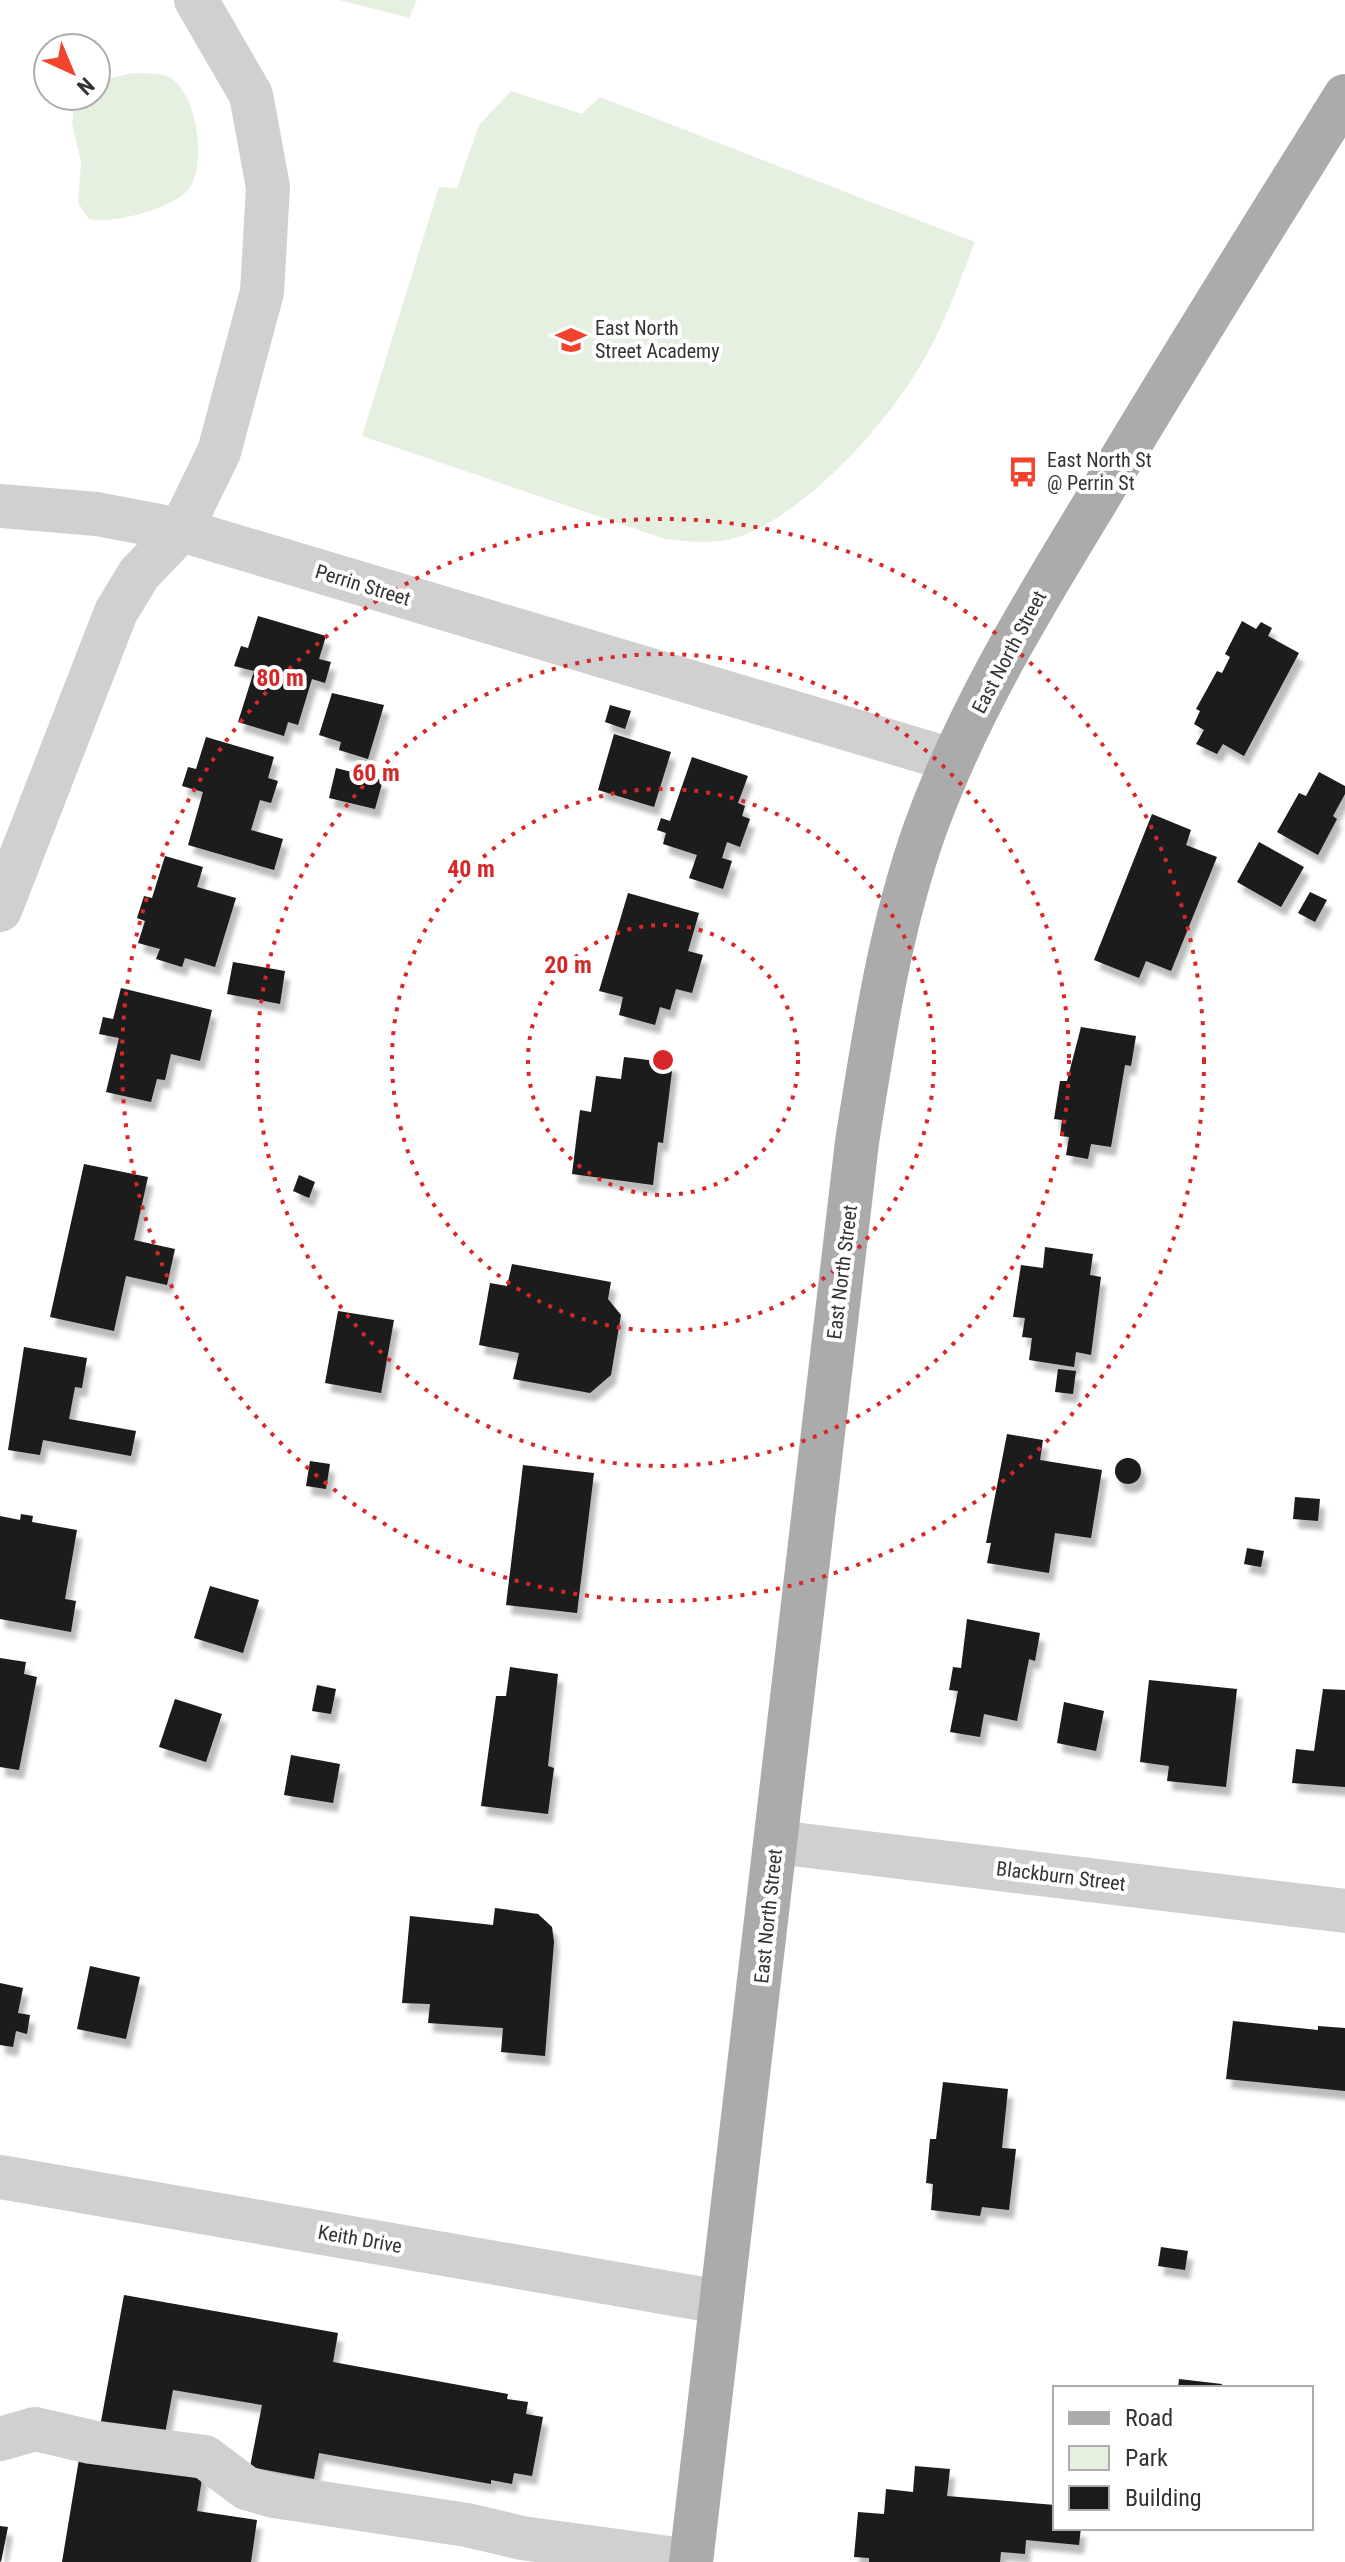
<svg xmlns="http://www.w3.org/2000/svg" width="1345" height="2562" font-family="'Roboto Condensed',sans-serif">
<defs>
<filter id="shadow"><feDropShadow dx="5" dy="9" stdDeviation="2" flood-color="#0004"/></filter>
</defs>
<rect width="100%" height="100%" fill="#fff"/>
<g fill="#e6f0e1">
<polygon points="339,0 417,0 409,18"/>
<path d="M132,73C143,74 160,72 169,77C197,92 206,160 191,186C178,208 111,225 89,219L78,203L81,162L72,123L75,96H96V82Z"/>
<path d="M511,91L582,114L600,97L975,242C960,279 947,319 927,354C892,419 813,507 744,535C719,545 691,542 665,539L362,436L439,187L457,188L479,125Z"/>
</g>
<g fill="#1a1a1a" filter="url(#shadow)">
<polygon points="258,616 326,636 319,659 331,662 325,683 312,679 298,725 288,722 284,736 238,722 254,671 234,666 241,646 248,648"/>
<polygon points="1242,621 1256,629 1261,622 1272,628 1268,636 1299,653 1244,756 1223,744 1217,754 1196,744 1204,730 1194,724 1200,711 1196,709 1217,671 1222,673 1230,657 1225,654"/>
<polygon points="332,693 384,705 368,759 339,750 341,742 319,735"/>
<polygon points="610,705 631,711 625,729 605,722"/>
<polygon points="614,734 671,752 654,807 598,790"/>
<polygon points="206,737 274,757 268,778 278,781 271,803 260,800 251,830 283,839 274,870 188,845 203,792 182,786 188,767 196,769"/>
<polygon points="692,757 748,776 738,803 745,806 742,816 750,819 740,847 727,842 722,858 732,861 723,889 689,878 697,855 663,844 666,833 657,830 661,818 670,821"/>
<polygon points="336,768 383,780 375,809 329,798"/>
<polygon points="1319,772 1345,786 1345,794 1333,816 1337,819 1318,855 1277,832 1299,793 1306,796"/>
<polygon points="1152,814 1191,830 1186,845 1217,857 1171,971 1146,961 1139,978 1094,960"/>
<polygon points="1259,842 1304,867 1281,907 1237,882"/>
<polygon points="165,856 203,867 197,887 236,898 215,967 185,958 182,967 156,959 160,949 138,943 145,921 137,918 144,896 152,898"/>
<polygon points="1310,892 1327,900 1315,922 1298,913"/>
<polygon points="628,893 699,913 688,951 703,955 692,993 676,989 670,1010 660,1007 655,1025 619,1015 623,997 599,991"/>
<polygon points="233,962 285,971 280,1004 227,994"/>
<polygon points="121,988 212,1010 200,1061 171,1054 165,1080 157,1079 151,1102 106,1092 119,1038 99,1034 103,1017 113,1019"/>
<polygon points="1081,1027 1136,1036 1131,1066 1125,1065 1111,1147 1091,1144 1088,1159 1066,1155 1069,1137 1060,1136 1062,1120 1054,1119 1060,1081 1067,1081"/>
<polygon points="624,1057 673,1063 663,1143 658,1142 653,1185 572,1174 580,1110 591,1112 596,1076 621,1079"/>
<polygon points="84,1164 148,1177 134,1240 175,1249 167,1285 126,1276 114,1331 50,1317"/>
<polygon points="299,1175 315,1182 309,1198 293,1191"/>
<polygon points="1045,1247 1093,1254 1090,1275 1101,1277 1091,1355 1076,1352 1074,1367 1029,1360 1032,1338 1022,1337 1025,1318 1013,1317 1021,1265 1043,1268"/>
<polygon points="512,1264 611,1282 608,1299 621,1315 611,1375 590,1393 513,1379 519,1353 479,1345 490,1283 507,1286"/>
<polygon points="338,1311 394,1320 381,1393 325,1383"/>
<polygon points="24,1347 87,1358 82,1388 75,1387 69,1419 136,1431 131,1456 43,1440 40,1455 8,1450"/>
<polygon points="1058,1369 1076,1371 1073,1394 1055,1392"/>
<polygon points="1007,1434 1043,1440 1040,1460 1102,1470 1091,1538 1055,1533 1049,1573 987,1563 991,1543 986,1543"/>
<circle cx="1128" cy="1471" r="13"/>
<polygon points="310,1461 330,1464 326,1489 306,1486"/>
<polygon points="523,1465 594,1473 577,1613 506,1605"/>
<polygon points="1295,1497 1320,1499 1318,1521 1293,1519"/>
<polygon points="21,1514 33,1516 32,1522 77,1530 65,1599 76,1601 71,1632 0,1619 0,1516 20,1520"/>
<polygon points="1247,1548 1264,1551 1261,1567 1244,1564"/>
<polygon points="210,1586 259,1600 243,1653 194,1638"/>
<polygon points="967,1619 1040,1633 1035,1661 1029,1659 1017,1721 984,1714 980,1737 950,1732 958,1691 949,1690 953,1667 961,1668"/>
<polygon points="0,1658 26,1662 24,1674 37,1677 19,1770 0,1767"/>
<polygon points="510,1667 558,1674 548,1766 554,1768 548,1814 481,1806 496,1696 506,1696"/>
<polygon points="1149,1680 1237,1689 1226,1787 1167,1781 1169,1766 1140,1762"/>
<polygon points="317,1685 336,1689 331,1714 312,1711"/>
<polygon points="1323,1689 1345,1690 1345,1787 1292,1783 1296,1749 1314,1751"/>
<polygon points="175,1699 222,1714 206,1762 159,1747"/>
<polygon points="1064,1702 1104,1711 1096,1751 1057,1743"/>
<polygon points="291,1755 340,1764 333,1803 284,1795"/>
<polygon points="495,1908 538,1914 552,1927 554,1942 545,2056 501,2052 503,2028 428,2023 430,2004 402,2003 410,1916 493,1925"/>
<polygon points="90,1966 140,1977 126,2039 77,2029"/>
<polygon points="0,1983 23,1988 18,2013 30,2015 27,2034 16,2031 13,2047 0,2045"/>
<polygon points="1233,2021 1318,2030 1318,2026 1345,2028 1345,2091 1226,2079"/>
<polygon points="943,2082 1008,2089 1002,2148 1016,2149 1009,2210 982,2207 980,2216 931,2210 933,2184 926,2183 930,2139 936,2139"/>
<polygon points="1161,2247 1188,2251 1185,2270 1158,2266"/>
<polygon points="124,2295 338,2333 333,2362 508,2394 507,2399 528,2402 526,2414 543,2417 532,2476 514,2473 512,2484 491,2480 491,2484 319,2453 314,2479 250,2467 262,2405 173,2390 164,2439 100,2427"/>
<polygon points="1179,2379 1222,2384 1221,2388 1178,2388"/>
<polygon points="80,2453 203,2472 197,2511 257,2520 251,2562 62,2562"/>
<polygon points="915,2466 950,2469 947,2496 1055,2505 1055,2528 1081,2528 1079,2545 1026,2540 1025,2554 1001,2552 1000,2562 869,2562 869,2558 854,2557 858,2512 884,2514 886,2489 913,2492"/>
<polygon points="0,2526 8,2527 1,2562 0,2561"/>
</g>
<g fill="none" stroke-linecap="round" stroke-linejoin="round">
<g stroke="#d0d0d0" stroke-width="44">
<polyline points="0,506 97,514 181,530 219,452 262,292 268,187 251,95 196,0"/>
<polyline points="0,910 116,612 139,574 181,530 952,760"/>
<polyline points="776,1842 1345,1911"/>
<polyline points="0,2177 720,2302"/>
<polyline points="0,2439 35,2429 91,2442 205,2457 246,2488 274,2496 467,2525 522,2538 691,2561"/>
</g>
<path stroke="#ababab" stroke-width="44" d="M691,2562L857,1142C874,1036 889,931 925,829C967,713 1031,608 1095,503C1176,366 1261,231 1345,96"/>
</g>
<g fill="none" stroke="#d62828" stroke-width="4" stroke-dasharray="4 8">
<circle cx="663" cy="1060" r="135"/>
<circle cx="663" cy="1060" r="271"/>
<circle cx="663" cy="1060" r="406"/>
<circle cx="663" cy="1060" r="541"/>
</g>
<defs>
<g id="school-bare" transform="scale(2.4)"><path d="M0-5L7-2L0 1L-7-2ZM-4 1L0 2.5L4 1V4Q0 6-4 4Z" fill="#f2432d" stroke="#fff" stroke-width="2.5" paint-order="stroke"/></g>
<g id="bus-bare" transform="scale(2.4)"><path d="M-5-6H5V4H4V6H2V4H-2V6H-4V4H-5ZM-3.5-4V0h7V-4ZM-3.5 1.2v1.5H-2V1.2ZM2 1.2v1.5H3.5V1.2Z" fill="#f2432d" stroke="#fff" stroke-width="2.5" paint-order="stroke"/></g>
</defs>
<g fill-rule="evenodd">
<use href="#school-bare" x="571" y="340"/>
<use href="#bus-bare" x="1023" y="472"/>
</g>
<g text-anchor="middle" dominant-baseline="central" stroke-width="8" stroke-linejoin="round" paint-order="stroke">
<g font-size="20" fill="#333" stroke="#fff" text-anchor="start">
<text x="595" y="328">East North<tspan x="595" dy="23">Street Academy</tspan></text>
<text x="1047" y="460">East North St<tspan x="1047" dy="23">@ Perrin St</tspan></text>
</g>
<g font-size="20" fill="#333" stroke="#fff">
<text transform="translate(363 585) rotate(17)">Perrin Street</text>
<text transform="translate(1009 652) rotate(-62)">East North Street</text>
<text transform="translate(842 1272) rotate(-83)">East North Street</text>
<text transform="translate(1061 1876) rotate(7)">Blackburn Street</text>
<text transform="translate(768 1916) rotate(-84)">East North Street</text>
<text transform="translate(360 2239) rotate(10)">Keith Drive</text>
</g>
</g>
<circle cx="663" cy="1060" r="12" fill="#d62828" stroke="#fff" stroke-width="4"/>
<g font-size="24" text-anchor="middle" font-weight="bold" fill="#d62828" stroke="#fff" stroke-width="8" stroke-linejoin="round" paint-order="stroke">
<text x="280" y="686">80 m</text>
<text x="376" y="781">60 m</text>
<text x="471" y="877">40 m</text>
<text x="568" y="973">20 m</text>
</g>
<rect x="1053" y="2386" width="260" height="144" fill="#ffffff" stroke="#adadad" stroke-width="2"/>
<rect x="1069" y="2412" width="40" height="12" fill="#ababab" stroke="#adadad" stroke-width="2"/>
<text x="1125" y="2426" font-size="24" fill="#333333">Road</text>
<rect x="1069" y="2446" width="40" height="24" fill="#e6f0e1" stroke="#adadad" stroke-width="2"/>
<text x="1125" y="2466" font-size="24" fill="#333333">Park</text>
<rect x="1069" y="2486" width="40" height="24" fill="#1a1a1a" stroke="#adadad" stroke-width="2"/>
<text x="1125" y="2506" font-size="24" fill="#333333">Building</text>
<g transform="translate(72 72) rotate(136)"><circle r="38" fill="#ffffff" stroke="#adadad" stroke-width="2"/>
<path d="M0-6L14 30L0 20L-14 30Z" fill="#f2432d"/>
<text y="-12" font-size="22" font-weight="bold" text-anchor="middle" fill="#333333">N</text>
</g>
</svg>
